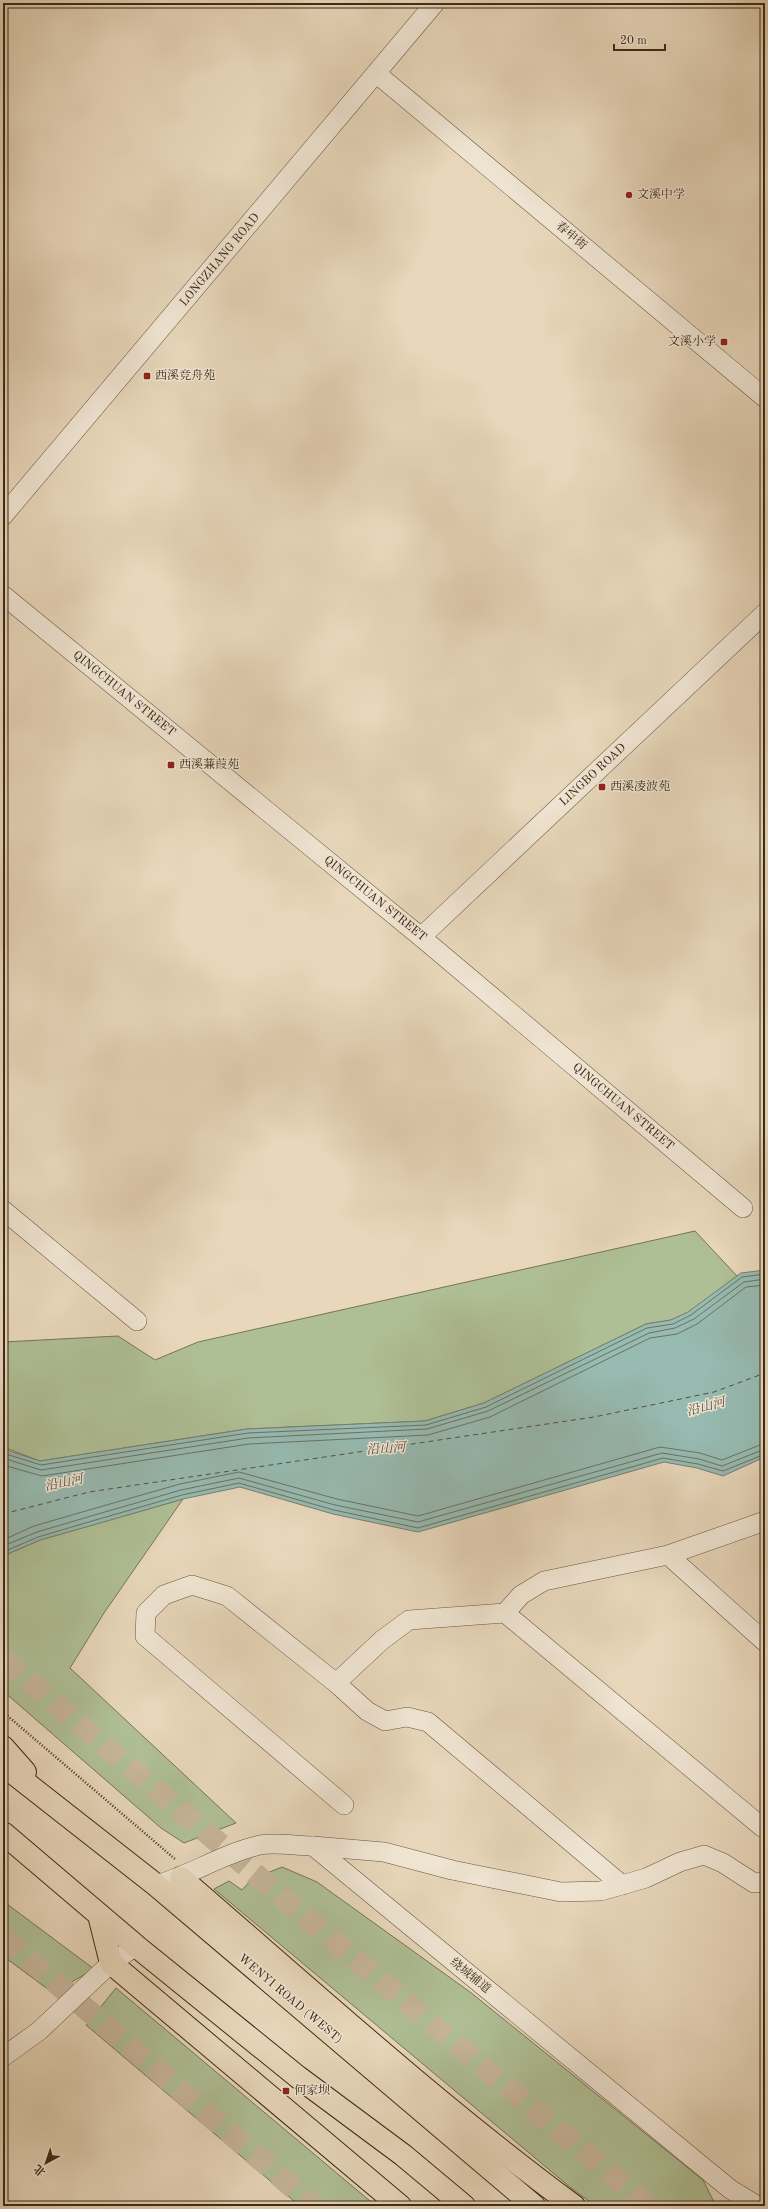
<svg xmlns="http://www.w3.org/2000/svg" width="768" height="2209" font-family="'Old Standard TT','Noto Serif SC',serif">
<rect width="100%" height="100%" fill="#e8d7bb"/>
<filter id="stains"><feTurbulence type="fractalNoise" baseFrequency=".005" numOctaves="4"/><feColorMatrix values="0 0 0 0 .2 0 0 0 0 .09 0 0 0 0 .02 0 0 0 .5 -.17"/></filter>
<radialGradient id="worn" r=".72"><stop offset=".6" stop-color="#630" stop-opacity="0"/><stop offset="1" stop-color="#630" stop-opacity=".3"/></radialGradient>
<g fill="#afbf95" stroke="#767556">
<polygon points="695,1231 737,1276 689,1312 671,1320 646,1324 484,1403 425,1421 247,1429 40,1461 3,1447 3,1342 118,1336 155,1360 198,1342"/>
<polygon points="183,1499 104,1613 70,1668 236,1823 184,1843 161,1828 3,1691 3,1556 40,1540"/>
<polygon points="282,1867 317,1882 470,1992 703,2180 716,2206 596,2206 571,2188 214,1889 229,1881 242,1890 252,1879"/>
<polygon points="3,1901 94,1969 53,1993 3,1956"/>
<polygon points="116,1988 376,2206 300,2206 86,2025"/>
</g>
<polygon fill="#97bab1" stroke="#738173" points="765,1270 765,1457 723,1476 697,1468 664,1462 418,1532 333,1514 240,1487 183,1499 100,1523 40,1540 3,1556 3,1449 40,1461 247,1429 425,1421 484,1403 646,1324 671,1320 688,1312 741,1273"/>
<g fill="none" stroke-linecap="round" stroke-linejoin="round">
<g stroke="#6a7264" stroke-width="1">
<polyline points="3,1453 41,1465 248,1433 426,1425 486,1407 647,1328 673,1324 691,1315 742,1277 765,1274"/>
<polyline points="3,1458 41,1470 248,1438 427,1429 488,1411 649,1333 675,1328 694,1319 744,1282 765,1279"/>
<polyline points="3,1465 42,1476 249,1444 428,1435 490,1417 650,1338 677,1334 697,1324 746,1287 765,1285"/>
<polyline points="3,1540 34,1526 96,1508 180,1484 239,1472 337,1499 418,1516 660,1447 700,1453 722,1460 765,1443"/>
<polyline points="3,1546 37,1532 98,1514 181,1490 239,1478 335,1505 418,1522 662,1453 699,1459 722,1466 765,1449"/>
<polyline points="3,1552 38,1537 99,1519 182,1495 239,1483 334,1510 418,1528 663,1458 698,1464 723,1471 765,1454"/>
</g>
<polyline stroke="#534f3e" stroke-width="1" stroke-dasharray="5 4" stroke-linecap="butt" points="3,1514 89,1492 594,1417 714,1392 765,1373"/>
<g stroke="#c6b59a" stroke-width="22" stroke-dasharray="22 11" stroke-linecap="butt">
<polyline points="3,1659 363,1966 649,2206"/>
<polyline points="3,1937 314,2206"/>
</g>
<g stroke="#675640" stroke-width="20">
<g id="minor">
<polyline points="377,74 765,398"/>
<polyline points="3,516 435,3"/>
<polyline points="3,595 421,937 743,1208"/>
<polyline points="421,937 765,613"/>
<polyline points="3,1210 137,1321"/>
<polyline points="668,1555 765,1642"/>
<polyline points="505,1613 762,1827"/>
<polyline points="336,1683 382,1640 409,1620 505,1613 521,1595 544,1581 668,1555 765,1521"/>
<polyline points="344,1805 145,1636 146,1613 164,1595 192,1585 227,1596 336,1683 367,1711 385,1721 407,1717 428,1722 622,1885"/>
<polyline points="313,1846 384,1852 452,1870 561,1892 601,1891 646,1878 680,1862 704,1855 723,1863 754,1883 765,1882"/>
<path d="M156,1885C191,1875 224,1853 260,1845C274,1842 298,1846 313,1846L730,2189L758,2206"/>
<polyline points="3,2057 39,2031 111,1963 136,1946"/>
</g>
</g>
<g stroke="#3c2b17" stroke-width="24">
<g id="major">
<polyline points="3,1747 25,1772"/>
<polyline points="3,1765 156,1885 534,2206"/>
<polyline points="3,1833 136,1946 298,2077 403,2155 464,2206"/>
<path d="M181,1878C310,1989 437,2105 574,2206"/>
<polyline points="99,1915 111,1963 400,2206"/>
</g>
</g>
<polyline stroke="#3c2b17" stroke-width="2.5" stroke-dasharray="1 2" stroke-linecap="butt" points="3,1712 175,1859"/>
<use href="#minor" stroke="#f0e5d3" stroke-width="19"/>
<use href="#major" stroke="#e8d7bb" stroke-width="22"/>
</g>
<g fill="#8f2418" stroke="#f0e5d3" stroke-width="1.5">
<circle cx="629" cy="195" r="4"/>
<rect x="720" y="338" width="8" height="8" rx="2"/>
<rect x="143" y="372" width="8" height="8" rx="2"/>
<rect x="167" y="761" width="8" height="8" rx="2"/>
<rect x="598" y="783" width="8" height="8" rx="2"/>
<rect x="282" y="2087" width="8" height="8" rx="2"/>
</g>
<g text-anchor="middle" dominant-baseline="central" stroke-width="3" stroke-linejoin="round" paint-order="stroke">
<g font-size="12" fill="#3c2b17" stroke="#f0e5d3" text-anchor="start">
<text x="637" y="195">文溪中学</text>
<text x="716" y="342" text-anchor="end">文溪小学</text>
<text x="155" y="376">西溪竞舟苑</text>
<text x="179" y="765">西溪蒹葭苑</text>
<text x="610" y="787">西溪凌波苑</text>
<text x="294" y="2091">何家坝</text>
</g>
<g font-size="12" fill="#3c2b17" stroke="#f0e5d3">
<text transform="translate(571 236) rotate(40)">春申街</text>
<text transform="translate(220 260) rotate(-50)">LONGZHANG ROAD</text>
<text transform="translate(124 694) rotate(39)">QINGCHUAN STREET</text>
<text transform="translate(593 775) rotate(-43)">LINGBO ROAD</text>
<text transform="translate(375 899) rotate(39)">QINGCHUAN STREET</text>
<text transform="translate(623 1107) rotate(40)">QINGCHUAN STREET</text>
<text transform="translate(470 1976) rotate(39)">绕城辅道</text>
<text transform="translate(290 1999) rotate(40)">WENYI ROAD (WEST)</text>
</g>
<g font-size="13" font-style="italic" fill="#534f3e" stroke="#f0e5d3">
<text transform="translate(706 1407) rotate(-15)">沿山河</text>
<text transform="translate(386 1449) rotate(-4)">沿山河</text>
<text transform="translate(64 1483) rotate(-12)">沿山河</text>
</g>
</g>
<rect width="768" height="2209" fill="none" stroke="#e8d7bb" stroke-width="16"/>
<rect x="4" y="4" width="760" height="2201" fill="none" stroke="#3c2b17" stroke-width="2"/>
<rect x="8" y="8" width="752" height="2193" fill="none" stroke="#3c2b17"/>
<g transform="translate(46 2163) rotate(220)" stroke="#f0e5d3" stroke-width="3" paint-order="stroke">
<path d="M0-3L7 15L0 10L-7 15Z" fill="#3c2b17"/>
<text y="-6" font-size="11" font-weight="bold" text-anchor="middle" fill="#3c2b17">北</text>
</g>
<path d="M614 44v6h51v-6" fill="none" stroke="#3c2b17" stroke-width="2"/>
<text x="620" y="44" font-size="12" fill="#3c2b17" stroke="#f0e5d3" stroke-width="3" paint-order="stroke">20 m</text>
<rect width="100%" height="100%" filter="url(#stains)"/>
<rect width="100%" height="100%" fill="url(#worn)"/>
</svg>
